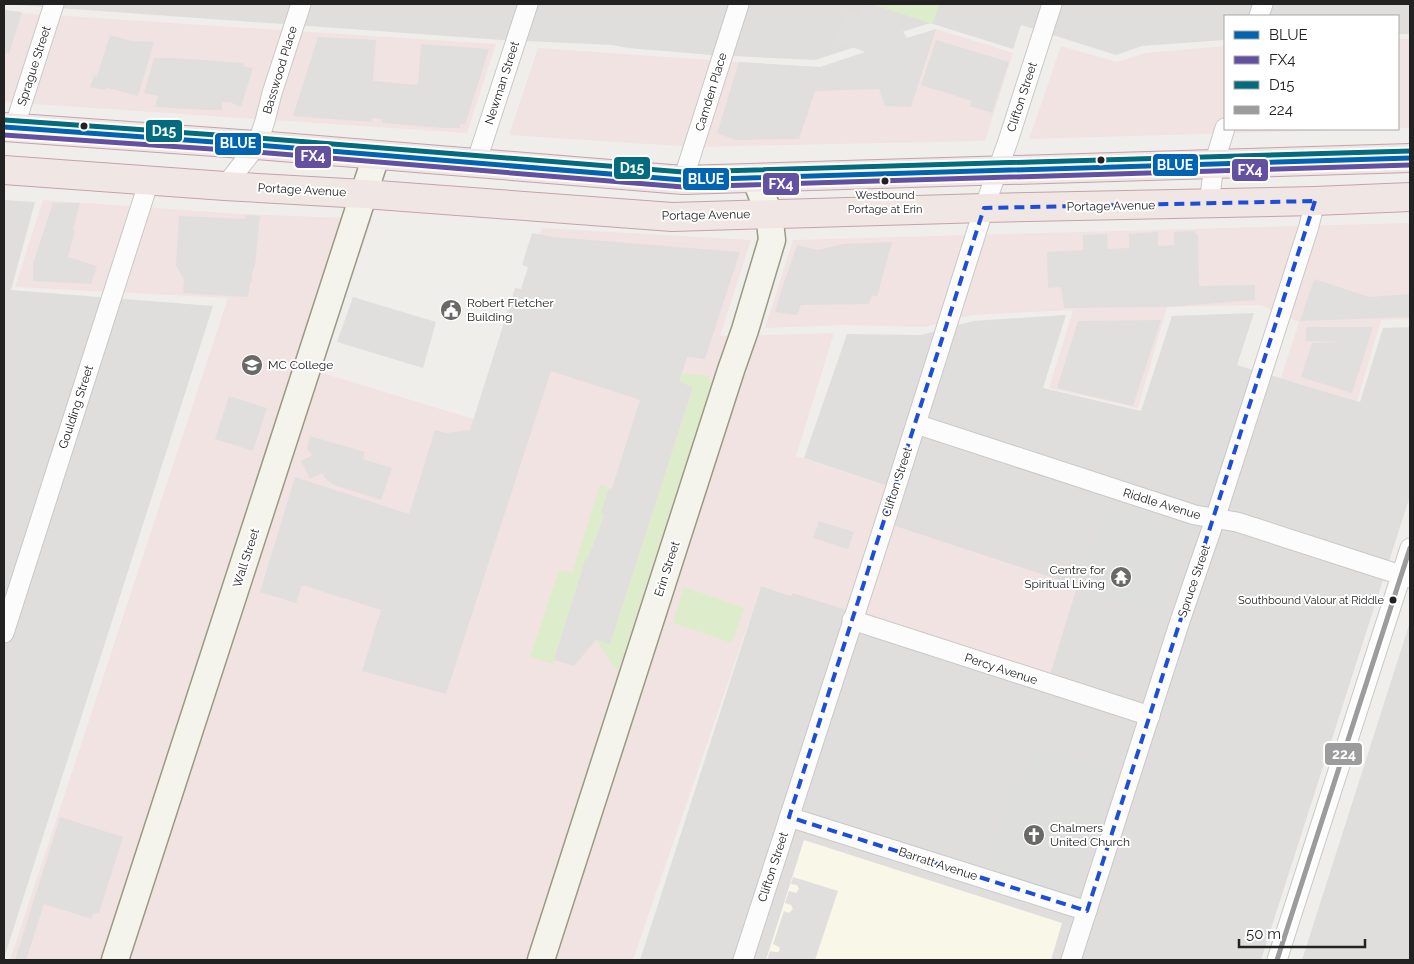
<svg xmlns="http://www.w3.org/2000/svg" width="1414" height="964" font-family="Raleway,sans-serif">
<rect width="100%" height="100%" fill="#f0eeeb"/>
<g fill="#dfdedc">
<polygon points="4,4 1410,4 1410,34 1398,34 1398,16 1225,16 1225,40 1142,46 1116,55 1021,25 1013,49 930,23 815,60 711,55 628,48 613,45 501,40"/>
<polygon points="4,200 35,202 11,290 213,306 4,958"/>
<polygon points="1254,313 1237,365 1360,402 1383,328 1410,327 1410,496 1261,960 640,960 761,586 791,596 793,592 1049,675 1077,586 894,526 905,492 804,458 847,334 921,335 973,321 1066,315 1043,388 1141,411 1172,316"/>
<polygon points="1410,622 1410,960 1302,960"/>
</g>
<g fill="#f1e3e1">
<polygon points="4,12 496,44 467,133 241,118 4,102"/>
<polygon points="936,29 1013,53 985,141 695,147 509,135 538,48 739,62 820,67"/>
<rect x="1398" y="39" width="12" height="89"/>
<polygon points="1061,46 1117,62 1146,53 1225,46 1225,129 1374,129 1029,139"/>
<polygon points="43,200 240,214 372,219 319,372 480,421 542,228 751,240 720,336 834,333 796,456 905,492 895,526 1077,586 1050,675 793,593 791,596 761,586 633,960 10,960 228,298 15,287"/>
<polygon points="1410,223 1410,319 1381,320 1357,401 1281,378 1299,322 1260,305 1167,307 1138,408 1049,388 1073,310 972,315 925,327 845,325 765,328 793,240"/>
</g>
<polygon fill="#f8f7e8" points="804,840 1062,923 1051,960 766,960"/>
<g fill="#dededc">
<polygon points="1107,504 1186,530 1160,613 1077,586 1090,547 1094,547"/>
<polygon points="1034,745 1113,769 1070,905 983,878 1012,786 1021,787"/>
</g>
<g fill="#ddeccb">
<polygon points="870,4 939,4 933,24"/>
<polygon points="682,374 705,375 709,377 711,384 619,668 615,669 596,640 610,643 693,388 679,382"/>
<polygon points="600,485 612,489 604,516 588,558 585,560 553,664 530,657 559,570 572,573"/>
<polygon points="684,587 744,608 732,643 673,623"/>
</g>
<g fill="#e0dfde">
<polygon points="864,4 870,4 900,14 897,22 907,38 936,29 911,107 885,106 879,89 815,91 799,139 735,140 717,133 739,62 820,67 865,52 836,41 846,11 860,16"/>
<polygon points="4,10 22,12 9,54 4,52"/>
<polygon points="110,35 132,41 154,42 138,96 108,88 103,90 90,87 94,75 97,76"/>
<polygon points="318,37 376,40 373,81 418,85 421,44 489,49 465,125 461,124 460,128 443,128 382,123 382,119 372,118 371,122 293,116"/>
<polygon points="936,40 1009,62 992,113 970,106 972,101 921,85"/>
<polygon points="154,58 175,58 243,63 244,67 253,68 241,107 230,102 222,102 222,110 206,110 155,107 158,96 144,93"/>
<polygon points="53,203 80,203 73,229 75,230 68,257 97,266 91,284 33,281 33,264"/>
<polygon points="247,215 260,216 255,265 252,273 252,281 250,283 248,297 183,293 184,280 176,265 179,216 244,219"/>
<polygon points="1193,231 1198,235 1199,286 1255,285 1255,300 1167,307 1064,308 1061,287 1048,288 1047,252 1083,250 1083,235 1107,234 1108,249 1129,248 1129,234 1158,232 1158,246 1174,245 1174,232"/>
<polygon points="532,233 553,237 740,252 705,359 687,357 679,382 693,387 610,644 596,640 574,666 554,660 585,560 588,558 604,516 601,512 608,491 612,488 640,400 551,371 446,694 362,671 381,610 302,585 296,603 260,592 295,477 409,514 435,430 446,433 470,430 515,288 521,289 528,267 522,265"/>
<polygon points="892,242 877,297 872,295 869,304 801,305 797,315 775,312 780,294 797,245 818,250 843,244"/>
<polygon points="1314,279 1369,297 1410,294 1410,317 1300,321"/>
<polygon points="353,297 436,322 423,368 337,342"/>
<polygon points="1161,320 1133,406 1057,388 1078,321"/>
<polygon points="1306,327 1373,327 1352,393 1301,377 1312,343 1342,342 1306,341"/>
<polygon points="229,396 267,408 253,451 215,439"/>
<polygon points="310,436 365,452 363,459 392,468 381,500 334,485 326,479 322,473 310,479 301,461 313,455 307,449"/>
<polygon points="819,521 854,532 848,549 813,538"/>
<polygon points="60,817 123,837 99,913 93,914 92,919 44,904 26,960 15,960"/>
<polygon points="793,877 838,891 815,960 767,960 770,951 775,952 778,952 780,950 779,947 773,944 784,911 789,913 793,909 791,905 785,903 789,891 796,893 799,889 797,885 791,884"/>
</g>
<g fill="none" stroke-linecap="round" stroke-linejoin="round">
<g stroke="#c9c8c7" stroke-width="21">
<g id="minor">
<polyline points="1259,16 1263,4"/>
<polyline points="14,128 54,4"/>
<polyline points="476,163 528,4"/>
<polyline points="683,180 739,4"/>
<polyline points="225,186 257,145 265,121 272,93 301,4"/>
<polyline points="1209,204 1214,164 1225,128"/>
<polyline points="916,424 1195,515 1237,522 1410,578"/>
<polyline points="852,620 1150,716"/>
<polyline points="4,633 149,181"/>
<polyline points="789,817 1087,911"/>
<polyline points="743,960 884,525 984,208 1008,141 1052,4"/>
<polyline points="1071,960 1180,621 1215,519 1309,226 1315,201"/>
<polyline points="1277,960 1410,548"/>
</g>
</g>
<g stroke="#999a82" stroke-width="29">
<g id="secondary">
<polyline points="115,960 376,156"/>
<polyline points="541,960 731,370 745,330 772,240 769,213 755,178"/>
</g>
</g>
<g stroke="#c5a2ac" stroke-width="30">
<g id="trunk">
<polyline points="4,127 257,145 683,180 1410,158"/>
<polyline points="4,170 225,186 364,194 672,217 984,208 1315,201 1410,197"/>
</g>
</g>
<use href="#minor" stroke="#fdfcfc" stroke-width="19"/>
<use href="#secondary" stroke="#f4f4ed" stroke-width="26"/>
<use href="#trunk" stroke="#f0e6e4" stroke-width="28"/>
<g stroke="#fff" stroke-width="9">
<polyline id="bus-1" points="4,127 257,145 683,180 1410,158"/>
</g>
<g stroke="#fff" stroke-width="9">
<polyline id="bus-2" points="4,135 256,152 683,187 1410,165"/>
</g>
<g stroke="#fff" stroke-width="9">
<polyline id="bus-3" points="5,120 258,138 683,172 1410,151"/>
</g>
<g stroke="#fff" stroke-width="9">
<polyline id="bus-4" points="1277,960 1410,548"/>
</g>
<use href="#bus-1" stroke="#0064b1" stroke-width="5"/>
<use href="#bus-2" stroke="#6450a1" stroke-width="5"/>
<use href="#bus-3" stroke="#026c7e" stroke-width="5"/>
<use href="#bus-4" stroke="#9c9c9c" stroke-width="5"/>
</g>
<path fill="none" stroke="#1d4ed8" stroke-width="4" stroke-dasharray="10 6" stroke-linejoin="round" d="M1315,201L1087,911L789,817L984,208Z"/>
<defs>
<g id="civic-disc" transform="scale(1.125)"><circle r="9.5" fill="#6a6968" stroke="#fff"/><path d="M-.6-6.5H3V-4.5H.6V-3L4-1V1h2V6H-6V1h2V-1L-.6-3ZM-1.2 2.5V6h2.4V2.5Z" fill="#fff"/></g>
<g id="university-disc" transform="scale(1.125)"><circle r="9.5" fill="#6a6968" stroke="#fff"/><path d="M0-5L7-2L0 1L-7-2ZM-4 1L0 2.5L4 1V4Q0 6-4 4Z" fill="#fff"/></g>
<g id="temple-disc" transform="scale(1.125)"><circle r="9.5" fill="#6a6968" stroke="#fff"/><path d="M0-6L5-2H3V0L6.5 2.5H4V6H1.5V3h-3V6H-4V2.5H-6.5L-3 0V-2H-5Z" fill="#fff"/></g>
<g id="church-disc" transform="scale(1.125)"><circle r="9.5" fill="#6a6968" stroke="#fff"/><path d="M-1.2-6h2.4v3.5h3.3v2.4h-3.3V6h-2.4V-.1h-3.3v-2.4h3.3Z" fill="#fff"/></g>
</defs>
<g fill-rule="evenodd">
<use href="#civic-disc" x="451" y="310"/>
<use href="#university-disc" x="252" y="365"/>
<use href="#temple-disc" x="1121" y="577"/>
<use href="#church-disc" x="1034" y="835"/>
</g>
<g fill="#222" stroke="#fff" stroke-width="2">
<circle cx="84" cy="126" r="4.5"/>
<circle cx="1101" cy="160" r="4.5"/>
<circle cx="885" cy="181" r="4.5"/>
<circle cx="1393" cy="600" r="4.5"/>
</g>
<g text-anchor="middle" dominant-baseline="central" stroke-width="4" stroke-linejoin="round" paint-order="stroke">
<g font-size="11" fill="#222" stroke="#fff">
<text x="885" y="195">Westbound<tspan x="885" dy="14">Portage at Erin</tspan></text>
<text x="1384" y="600" text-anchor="end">Southbound Valour at Riddle</text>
</g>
<g font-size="12" fill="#222" stroke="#fff">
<text transform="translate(34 66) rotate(-72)">Sprague Street</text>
<text transform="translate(280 70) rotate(-73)">Basswood Place</text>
<text transform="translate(502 83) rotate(-72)">Newman Street</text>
<text transform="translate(711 92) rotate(-73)">Camden Place</text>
<text transform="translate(1022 97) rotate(-72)">Clifton Street</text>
<text transform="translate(302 190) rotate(3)">Portage Avenue</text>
<text transform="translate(1111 206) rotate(-1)">Portage Avenue</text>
<text transform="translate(706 215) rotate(-1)">Portage Avenue</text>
<text transform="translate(76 407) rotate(-72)">Goulding Street</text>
<text transform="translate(897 482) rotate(-72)">Clifton Street</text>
<text transform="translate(1162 504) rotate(17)">Riddle Avenue</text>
<text transform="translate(246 558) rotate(-72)">Wall Street</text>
<text transform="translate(667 569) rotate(-72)">Erin Street</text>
<text transform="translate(1194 581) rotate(-71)">Spruce Street</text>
<text transform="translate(1001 669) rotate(18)">Percy Avenue</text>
<text transform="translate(938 864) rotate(18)">Barratt Avenue</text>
<text transform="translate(773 867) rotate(-72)">Clifton Street</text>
</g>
<g font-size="12" fill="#222" stroke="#fff" text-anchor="start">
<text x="467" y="303">Robert Fletcher<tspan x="467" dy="14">Building</tspan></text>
<text x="268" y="365">MC College</text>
<text x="1105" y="570" text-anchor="end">Centre for<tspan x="1105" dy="14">Spiritual Living</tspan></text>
<text x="1050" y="828">Chalmers<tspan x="1050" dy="14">United Church</tspan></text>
</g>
</g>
<g stroke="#fff" stroke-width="2">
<rect x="145" y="119" width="38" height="24" rx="5" fill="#026c7e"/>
<rect x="214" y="132" width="48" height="24" rx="5" fill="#0064b1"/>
<rect x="294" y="145" width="38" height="24" rx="5" fill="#6450a1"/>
<rect x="1152" y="153" width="47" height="24" rx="5" fill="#0064b1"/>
<rect x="613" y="156" width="38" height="24" rx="5" fill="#026c7e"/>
<rect x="1231" y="158" width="38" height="24" rx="5" fill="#6450a1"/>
<rect x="682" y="167" width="48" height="24" rx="5" fill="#0064b1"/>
<rect x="762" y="172" width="38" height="24" rx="5" fill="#6450a1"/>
<rect x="1324" y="742" width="39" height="24" rx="5" fill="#9c9c9c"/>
</g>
<g font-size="14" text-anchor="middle" font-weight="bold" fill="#fff">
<text x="164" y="136">D15</text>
<text x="238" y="148">BLUE</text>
<text x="313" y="161">FX4</text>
<text x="1175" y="170">BLUE</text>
<text x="632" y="173">D15</text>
<text x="1250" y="175">FX4</text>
<text x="706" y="184">BLUE</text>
<text x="781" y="189">FX4</text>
<text x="1344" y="759">224</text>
</g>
<rect width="1414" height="964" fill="none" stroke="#222222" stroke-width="10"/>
<rect x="1224" y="15" width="175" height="115" fill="#ffffff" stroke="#a7a7a7"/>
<rect x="1234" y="31" width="25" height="8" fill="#0064b1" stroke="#a7a7a7"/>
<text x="1269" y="40" font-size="15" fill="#222222">BLUE</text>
<rect x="1234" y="56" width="25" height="8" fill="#6450a1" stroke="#a7a7a7"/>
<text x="1269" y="65" font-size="15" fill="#222222">FX4</text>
<rect x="1234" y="81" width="25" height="8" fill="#026c7e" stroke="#a7a7a7"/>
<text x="1269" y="90" font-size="15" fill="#222222">D15</text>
<rect x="1234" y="106" width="25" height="8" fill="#9c9c9c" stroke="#a7a7a7"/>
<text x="1269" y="115" font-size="15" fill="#222222">224</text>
<path d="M1239 939v8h126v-8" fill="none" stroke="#222222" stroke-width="2.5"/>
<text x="1246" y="939" font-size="15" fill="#222222" stroke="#ffffff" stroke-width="4" paint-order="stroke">50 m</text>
</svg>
